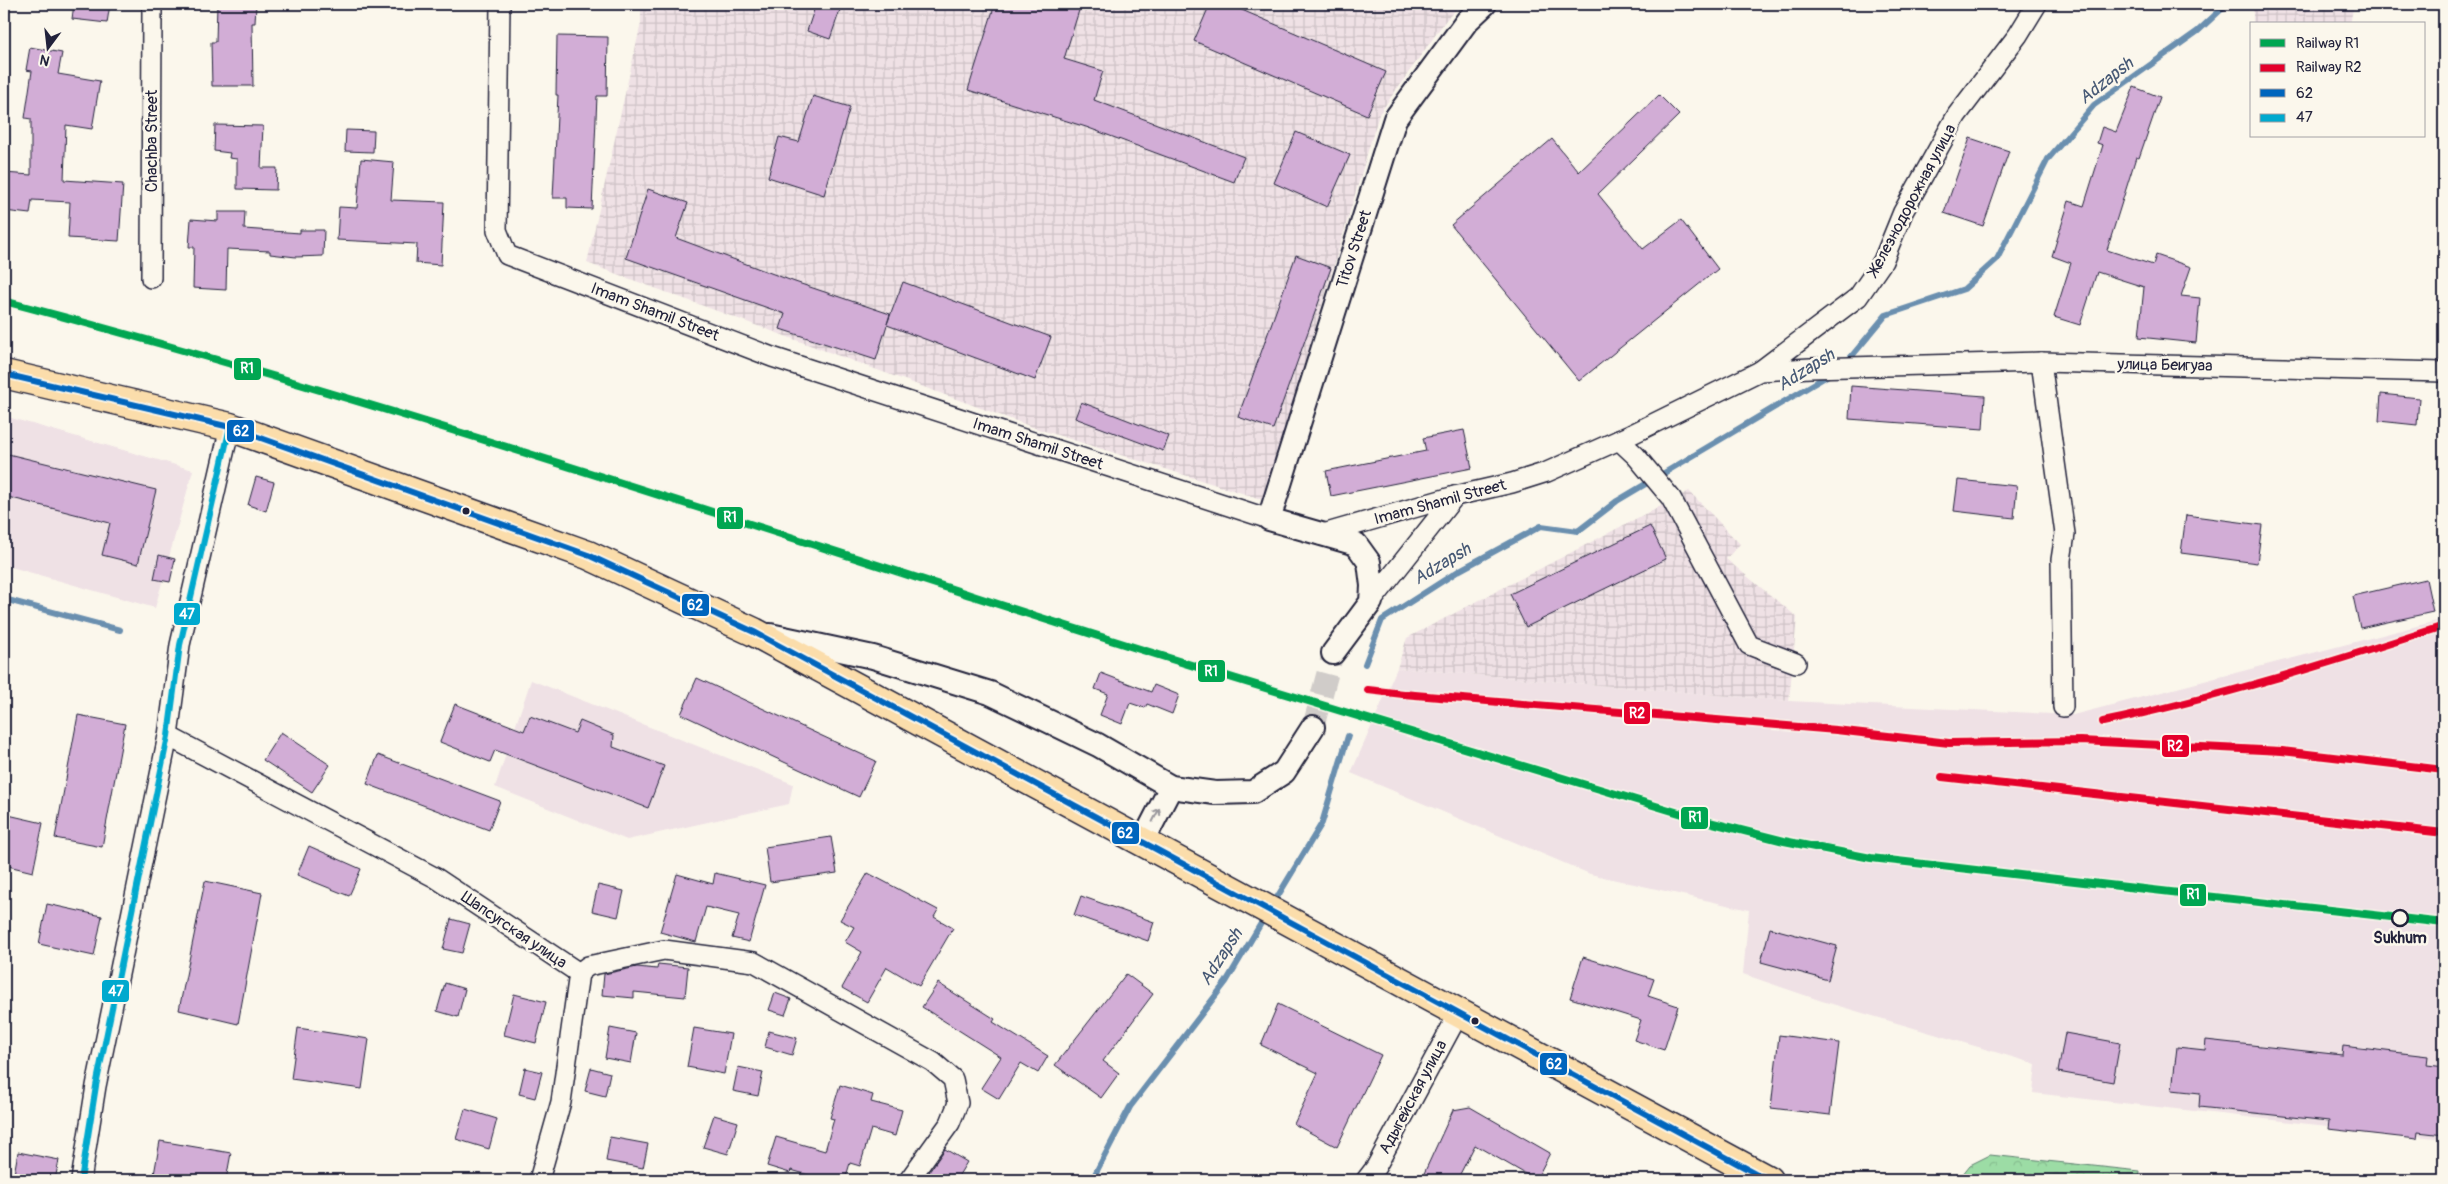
<svg xmlns="http://www.w3.org/2000/svg" width="2448" height="1184" font-family="Pangolin,sans-serif">
<defs>
<pattern id="industrial-grid" width="8" height="8" patternUnits="userSpaceOnUse" patternTransform="scale(1.25)"><rect width="8" height="8" fill="#efe1e5"/><path d="M0 4h8M4 0v8" fill="none" stroke="#cdc1c5"/></pattern>
<pattern id="park-crowns" width="20" height="18" patternUnits="userSpaceOnUse" patternTransform="scale(1.25)"><rect width="20" height="18" fill="#9cdca5"/><path d="M2 6a3 3 0 1 1 6 0M12 15a3 3 0 1 1 6 0" fill="none" stroke="#86bc8f"/></pattern>
</defs>
<rect width="100%" height="100%" fill="#fbf7ec"/>
<filter id="ink" filterUnits="userSpaceOnUse"><feTurbulence type="fractalNoise" baseFrequency=".02" numOctaves="2"/><feDisplacementMap in="SourceGraphic" scale="10" xChannelSelector="R" yChannelSelector="G"/><feConvolveMatrix kernelMatrix="1 2 1 2 8 2 1 2 1" color-interpolation-filters="sRGB"/></filter>
<g filter="url(#ink)">
<g fill="#efe1e5">
<polygon points="4,416 193,470 155,608 4,565"/>
<polygon points="2444,619 2444,1139 2033,1093 2036,1064 1822,1001 1743,974 1749,910 1590,874 1351,773 1397,668 1789,701 2073,715"/>
<polygon points="531,680 793,784 789,804 627,840 495,787"/>
</g>
<g fill="url(#industrial-grid)">
<polygon points="641,4 1461,4 1446,20 1379,114 1264,500 1035,428 587,263 641,23"/>
<polygon points="2253,4 2354,4 2350,24 2253,24"/>
<polygon points="1689,491 1740,544 1726,559 1797,617 1789,701 1397,668 1407,638"/>
</g>
<polygon fill="url(#park-crowns)" stroke="#5f7f70" points="1990,1155 2140,1171 2139,1180 1958,1180 1970,1165"/>
<g fill="none" stroke-linecap="round" stroke-linejoin="round">
<g stroke="#6b8faf" stroke-width="6">
<polyline points="1846,363 1886,315 1964,289 1997,259 2048,159 2094,105 2198,31 2227,4"/>
<polyline points="4,599 120,630"/>
<polyline points="1365,664 1382,620 1460,570 1541,526 1578,531 1617,501 1832,373"/>
<polyline points="1273,904 1322,823 1348,736"/>
<polyline points="1092,1180 1130,1107 1226,982 1266,915"/>
</g>
</g>
<g fill="#d2add6" stroke="#22223b">
<polygon points="74,4 110,4 107,23 72,19"/>
<polygon points="217,4 256,4 255,23 252,23 253,86 212,86 211,42 216,42"/>
<polygon points="816,4 842,4 830,39 807,31"/>
<polygon points="995,4 1081,4 1064,59 1103,71 1094,100 1244,157 1234,182 1086,127 968,90"/>
<polygon points="1210,4 1228,4 1386,72 1367,115 1194,41"/>
<polygon points="557,36 608,37 607,96 597,96 592,209 567,208 567,198 553,198 558,95 556,95"/>
<polygon points="30,47 62,53 58,74 100,81 92,129 66,125 64,180 123,184 119,241 68,238 70,202 32,200 30,214 4,211 4,173 31,175 31,119 25,118 32,71 26,70"/>
<polygon points="2134,87 2160,97 2139,158 2136,157 2107,250 2153,265 2156,255 2191,267 2181,296 2200,298 2196,343 2139,337 2144,287 2097,272 2080,325 2054,317 2071,263 2052,256 2069,201 2084,206 2103,145 2097,143 2102,127 2116,132"/>
<polygon points="1659,95 1679,115 1598,194 1643,249 1681,220 1718,269 1579,381 1451,225 1552,139 1579,172"/>
<polygon points="813,96 850,107 824,195 768,177 779,137 799,142"/>
<polygon points="215,125 263,126 261,168 277,168 276,190 237,189 237,159 229,158 230,153 214,151"/>
<polygon points="346,130 374,131 373,152 345,151"/>
<polygon points="1296,132 1350,155 1327,207 1274,183"/>
<polygon points="1970,138 2009,151 1983,226 1944,213"/>
<polygon points="361,159 394,162 391,200 444,202 441,265 416,263 417,244 337,240 339,207 357,208"/>
<polygon points="648,189 688,203 676,238 795,282 890,314 887,324 903,282 1051,337 1035,380 887,325 876,360 780,329 785,314 626,258"/>
<polygon points="218,212 245,212 244,229 300,233 300,230 324,230 323,256 296,257 270,254 270,251 227,249 226,290 193,288 194,247 189,247 191,219 218,221"/>
<polygon points="1296,255 1331,268 1273,429 1238,417"/>
<polygon points="1851,386 1985,396 1983,429 1849,419"/>
<polygon points="2381,394 2419,398 2417,425 2379,421"/>
<polygon points="1081,402 1169,436 1163,451 1075,418"/>
<polygon points="1464,430 1472,468 1331,496 1326,471 1426,451 1423,438"/>
<polygon points="4,453 156,490 138,564 102,555 110,523 4,496"/>
<polygon points="256,477 274,482 266,511 248,505"/>
<polygon points="1958,480 2017,486 2014,518 1954,511"/>
<polygon points="2186,515 2262,525 2257,563 2181,553"/>
<polygon points="1650,526 1666,559 1526,627 1510,594"/>
<polygon points="159,555 175,559 170,582 154,579"/>
<polygon points="2426,579 2433,612 2360,628 2353,596"/>
<polygon points="1101,673 1151,692 1154,685 1179,695 1172,714 1147,704 1145,708 1130,703 1122,724 1100,715 1108,694 1095,689"/>
<polygon points="697,678 876,761 859,797 681,714"/>
<polygon points="455,704 524,731 530,716 575,733 580,721 614,735 613,747 664,766 648,808 495,750 490,762 440,742"/>
<polygon points="78,715 125,724 102,847 55,838"/>
<polygon points="281,732 330,765 312,792 263,760"/>
<polygon points="378,755 500,801 489,830 367,784"/>
<polygon points="4,814 43,823 33,872 4,865"/>
<polygon points="831,837 837,873 770,882 765,847"/>
<polygon points="309,846 361,869 349,896 297,875"/>
<polygon points="715,873 765,885 749,942 732,938 739,915 706,907 696,942 660,932 677,874 713,884"/>
<polygon points="868,873 938,910 934,917 953,928 919,986 887,967 867,1002 842,988 862,952 845,942 854,927 840,920"/>
<polygon points="205,881 262,893 238,1024 179,1010"/>
<polygon points="598,885 624,891 618,917 592,911"/>
<polygon points="1081,896 1154,922 1148,941 1074,915"/>
<polygon points="47,904 102,916 94,956 39,944"/>
<polygon points="451,919 470,924 462,953 443,949"/>
<polygon points="1770,928 1837,946 1828,980 1761,962"/>
<polygon points="1583,957 1654,979 1648,996 1678,1006 1664,1050 1634,1040 1641,1020 1570,998"/>
<polygon points="658,964 688,967 685,997 634,992 634,998 602,995 604,974 637,967 657,969"/>
<polygon points="1126,974 1153,994 1103,1061 1119,1073 1101,1098 1055,1065"/>
<polygon points="445,983 465,989 458,1017 437,1011"/>
<polygon points="938,983 995,1019 993,1022 1048,1056 1038,1073 1021,1063 999,1099 981,1088 1001,1057 922,1007"/>
<polygon points="775,993 791,999 785,1015 769,1010"/>
<polygon points="514,994 546,1002 536,1043 504,1035"/>
<polygon points="1278,1004 1381,1055 1337,1147 1294,1124 1318,1073 1261,1045"/>
<polygon points="298,1028 369,1039 362,1089 291,1079"/>
<polygon points="610,1028 636,1033 631,1063 605,1058"/>
<polygon points="694,1028 731,1034 724,1074 687,1067"/>
<polygon points="769,1031 797,1038 792,1055 765,1047"/>
<polygon points="2065,1033 2120,1043 2113,1082 2058,1072"/>
<polygon points="1779,1035 1839,1043 1830,1115 1771,1108"/>
<polygon points="2206,1040 2342,1055 2343,1046 2428,1056 2427,1065 2444,1067 2444,1135 2418,1132 2417,1139 2328,1129 2329,1121 2199,1107 2200,1093 2172,1090 2177,1047 2205,1050"/>
<polygon points="738,1067 763,1072 758,1096 733,1091"/>
<polygon points="525,1068 542,1072 535,1098 519,1094"/>
<polygon points="591,1068 610,1073 605,1096 585,1091"/>
<polygon points="840,1085 873,1095 871,1102 902,1110 895,1136 871,1129 860,1166 850,1163 845,1180 826,1180 791,1170 790,1173 767,1166 776,1137 825,1151 834,1119 830,1118"/>
<polygon points="1470,1107 1550,1153 1536,1180 1475,1145 1457,1180 1421,1180 1453,1110"/>
<polygon points="465,1109 497,1119 489,1149 456,1139"/>
<polygon points="714,1115 738,1122 728,1154 703,1147"/>
<polygon points="610,1137 648,1144 643,1168 606,1161"/>
<polygon points="160,1141 231,1153 226,1180 153,1180"/>
<polygon points="945,1149 967,1162 956,1180 943,1180 929,1172"/>
<polygon points="18,1152 59,1160 55,1180 13,1180"/>
</g>
<g fill="none" stroke-linecap="round" stroke-linejoin="round">
<polyline stroke="#d0ccc9" stroke-width="22" stroke-dasharray="22 11" stroke-linecap="butt" points="1313,727 1333,653"/>
<g stroke="#22223b" stroke-width="22">
<g id="minor">
<polyline points="500,4 497,230 507,255 772,357 1269,519"/>
<polyline points="151,278 152,4"/>
<polyline points="2041,362 2065,534 2061,560 2063,707"/>
<polyline points="1760,371 1858,297 1883,261 1903,212 1957,115 2018,35 2037,4"/>
<polyline points="1619,440 1636,456 1671,498 1749,645 1796,663"/>
<polyline points="1320,535 1455,496 1512,483 1547,472 1628,436 1760,371 1810,368 2041,362 2444,372"/>
<polyline points="1371,602 1455,496"/>
<polyline points="168,736 436,878 579,973"/>
<polyline points="579,973 588,966 664,950 754,962 933,1062 953,1079 958,1103 950,1123 909,1180"/>
<polyline points="81,1180 96,1086 168,736 180,645 230,427"/>
<polyline points="539,1180 561,1102 579,973"/>
<polyline points="1366,1180 1376,1167 1459,1013"/>
</g>
</g>
<g stroke="#22223b" stroke-width="26">
<g id="tertiary">
<polyline points="770,635 873,657 990,693 1098,745 1171,787 1215,793 1253,792 1284,772 1313,727"/>
<polyline points="1333,653 1371,602 1372,586 1369,562 1356,544 1269,519 1395,119 1467,21 1485,4"/>
<polyline points="1142,843 1171,787"/>
</g>
</g>
<g stroke="#22223b" stroke-width="31">
<polyline id="trunk" points="4,374 230,427 588,555 754,632 1768,1180"/>
</g>
<use href="#minor" stroke="#fbf7ec" stroke-width="19"/>
<use href="#tertiary" stroke="#fbf7ec" stroke-width="22"/>
<use href="#trunk" stroke="#fbddab" stroke-width="28"/>
<g stroke="#fbf7ec" stroke-width="10">
<polyline id="bus-1" points="4,374 230,427 588,555 754,632 1768,1180"/>
</g>
<g stroke="#fbf7ec" stroke-width="10">
<polyline id="bus-2" points="81,1180 96,1086 168,736 180,645 230,427"/>
</g>
<use href="#bus-1" stroke="#0065bd" stroke-width="6"/>
<use href="#bus-2" stroke="#00a9ce" stroke-width="6"/>
<g stroke="#fbf7ec" stroke-width="11">
<path id="rail-1" d="M4,301C330,387 651,492 973,596C1217,675 1464,748 1709,822L1784,841L1871,858L2444,923"/>
</g>
<g stroke="#fbf7ec" stroke-width="11">
<g id="rail-2">
<polyline points="1368,690 1403,694 1836,730 1949,743 2081,741 2282,751 2444,770"/>
<path d="M2103,722C2218,698 2332,662 2444,626"/>
<polyline points="1942,777 2444,833"/>
</g>
</g>
<use href="#rail-1" stroke="#00a651" stroke-width="8"/>
<use href="#rail-2" stroke="#e4002b" stroke-width="8"/>
</g>
<defs><path id="oneway-shaft" d="M-6 0H5M1.5-3L5.5 0L1.5 3" fill="none" stroke-width="1.6" stroke-linecap="round" stroke-linejoin="round" transform="scale(1.25)"/></defs>
<use stroke="#99979c" href="#oneway-shaft" transform="translate(1156 815) rotate(-63)"/>
</g>
<g fill="#22223b" stroke="#fbf7ec" stroke-width="2">
<circle cx="466" cy="511" r="4.5"/>
<circle cx="1475" cy="1021" r="4.5"/>
</g>
<circle fill="#fbf7ec" stroke="#22223b" stroke-width="2.5" cx="2400" cy="918" r="8"/>
<g text-anchor="middle" dominant-baseline="central" stroke-width="5" stroke-linejoin="round" paint-order="stroke">
<g font-size="16" fill="#22223b" stroke="#fbf7ec">
<text transform="translate(152 141) rotate(-90)">Chachba Street</text>
<text transform="translate(1912 200) rotate(-62)">Железнодорожная улица</text>
<text transform="translate(1354 249) rotate(-72)">Titov Street</text>
<text transform="translate(655 312) rotate(21)">Imam Shamil Street</text>
<text transform="translate(2165 365) rotate(1)">улица Беигуаа</text>
<text transform="translate(1038 444) rotate(18)">Imam Shamil Street</text>
<text transform="translate(1440 502) rotate(-15)">Imam Shamil Street</text>
<text transform="translate(514 930) rotate(34)">Шапсугская улица</text>
<text transform="translate(1413 1097) rotate(-62)">Адыгейская улица</text>
</g>
<g font-size="16" font-weight="bold" fill="#22223b" stroke="#fbf7ec">
<text x="2400" y="938">Sukhum</text>
</g>
<g font-size="18" font-style="italic" fill="#475975" stroke="#fbf7ec">
<text transform="translate(2106 81) rotate(-38)">Adzapsh</text>
<text transform="translate(1806 370) rotate(-32)">Adzapsh</text>
<text transform="translate(1442 564) rotate(-31)">Adzapsh</text>
<text transform="translate(1221 957) rotate(-57)">Adzapsh</text>
</g>
</g>
<g stroke="#fbf7ec" stroke-width="2">
<rect x="233" y="357" width="29" height="24" rx="5" fill="#00a651"/>
<rect x="226" y="419" width="29" height="24" rx="5" fill="#0065bd"/>
<rect x="716" y="506" width="28" height="24" rx="5" fill="#00a651"/>
<rect x="681" y="593" width="29" height="24" rx="5" fill="#0065bd"/>
<rect x="173" y="602" width="28" height="24" rx="5" fill="#00a9ce"/>
<rect x="1197" y="659" width="29" height="24" rx="5" fill="#00a651"/>
<rect x="1623" y="701" width="28" height="24" rx="5" fill="#e4002b"/>
<rect x="2161" y="734" width="29" height="24" rx="5" fill="#e4002b"/>
<rect x="1680" y="806" width="29" height="24" rx="5" fill="#00a651"/>
<rect x="1111" y="821" width="29" height="24" rx="5" fill="#0065bd"/>
<rect x="2179" y="883" width="28" height="24" rx="5" fill="#00a651"/>
<rect x="101" y="979" width="29" height="24" rx="5" fill="#00a9ce"/>
<rect x="1539" y="1052" width="29" height="24" rx="5" fill="#0065bd"/>
</g>
<g font-size="14" text-anchor="middle" font-weight="bold" fill="#fff">
<text x="247" y="373">R1</text>
<text x="241" y="436">62</text>
<text x="730" y="522">R1</text>
<text x="695" y="610">62</text>
<text x="187" y="619">47</text>
<text x="1211" y="676">R1</text>
<text x="1637" y="718">R2</text>
<text x="2175" y="751">R2</text>
<text x="1695" y="822">R1</text>
<text x="1125" y="838">62</text>
<text x="2193" y="899">R1</text>
<text x="116" y="996">47</text>
<text x="1554" y="1069">62</text>
</g>
<rect width="2448" height="1184" fill="none" stroke="#fbf7ec" stroke-width="20"/>
<rect x="10" y="10" width="2428" height="1164" fill="none" stroke="#22223b" stroke-width="2" filter="url(#ink)"/>
<rect x="2250" y="22" width="175" height="115" fill="#fbf7ec" stroke="#a4a2a5"/>
<rect x="2260" y="39" width="25" height="8" fill="#00a651" stroke="#a4a2a5"/>
<text x="2296" y="48" font-size="15" fill="#22223b">Railway R1</text>
<rect x="2260" y="64" width="25" height="8" fill="#e4002b" stroke="#a4a2a5"/>
<text x="2296" y="72" font-size="15" fill="#22223b">Railway R2</text>
<rect x="2260" y="89" width="25" height="8" fill="#0065bd" stroke="#a4a2a5"/>
<text x="2296" y="98" font-size="15" fill="#22223b">62</text>
<rect x="2260" y="114" width="25" height="8" fill="#00a9ce" stroke="#a4a2a5"/>
<text x="2296" y="122" font-size="15" fill="#22223b">47</text>
<g transform="translate(48 48) rotate(195)" stroke="#fbf7ec" stroke-width="4" paint-order="stroke">
<path d="M0-4L9 19L0 12L-9 19Z" fill="#22223b"/>
<text y="-8" font-size="14" font-weight="bold" text-anchor="middle" fill="#22223b">N</text>
</g>
</svg>
